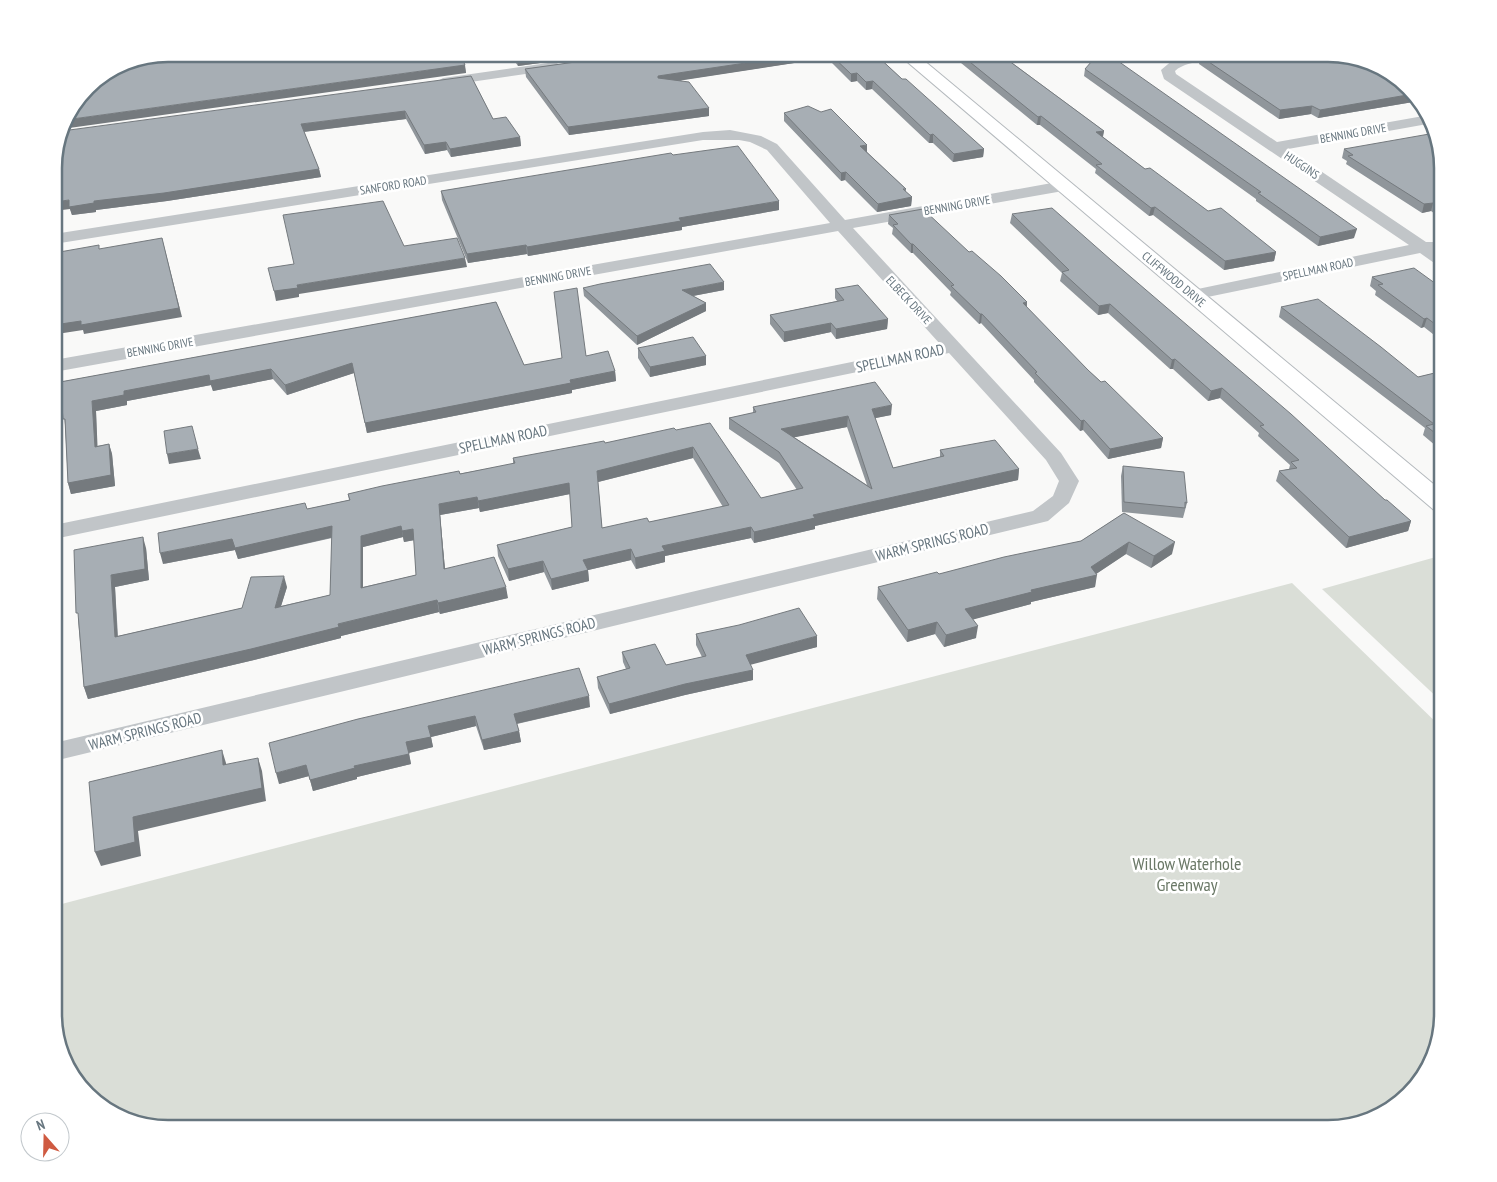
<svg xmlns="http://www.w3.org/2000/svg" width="1497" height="1182" font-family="'PT Sans Narrow',sans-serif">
<rect width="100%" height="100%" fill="#f9f9f8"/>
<g fill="#daded7">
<polygon points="1443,555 1443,703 1322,589"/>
<polygon points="1292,583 1443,729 1443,1014 1435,1057 1415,1089 1379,1117 1329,1128 168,1128 131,1122 93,1100 65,1064 54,1021 54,906"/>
</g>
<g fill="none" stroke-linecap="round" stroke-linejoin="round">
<g stroke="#b4b9bd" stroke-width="2">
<polygon id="secondary" points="898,54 916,54 1443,492 1443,513 1434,510"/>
</g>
<g fill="#c1c5c8" fill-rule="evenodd">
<path d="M1195,54H1233C1224,64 1190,57 1175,71L1176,74L1277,142L1429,115L1433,123L1288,149L1426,242H1436L1438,246L1436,249L1443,254V266L1437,265L1420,253L1193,300L1187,299L1184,295L1187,291L1193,290L1409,245L1164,79L1161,70L1174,59Z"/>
<polygon points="555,62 562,66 560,69 443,86 436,82 443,78"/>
<polygon points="730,130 761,136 777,144 845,220 1063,181 1069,183 1071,186 1069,189 1063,191 853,228 1061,453 1079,481 1069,503 1048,521 54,761 54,743 1033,511 1053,496 1059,481 1046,460 949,353 54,539 54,525 940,344 838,231 54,372 54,360 830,223 767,150 750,142 739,140 703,140 54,244 54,234 703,132"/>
</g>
<use href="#secondary" fill="#fff" fill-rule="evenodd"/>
</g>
<g fill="#90969b" fill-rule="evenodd">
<polygon points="168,54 606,54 518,66 511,56 464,62 466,73"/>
<polygon points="633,54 875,54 902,79 984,149 983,157 953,162 933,143 929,143 872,89 866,90 857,81 851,82 827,58 681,80 709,116 569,135 526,77 525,69"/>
<polygon points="950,54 1003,54 1003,56 1104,131 1103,137 1145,169 1208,211 1276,252 1274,261 1224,270 1153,215 1149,216 1095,173 1096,169 1040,125 1037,125"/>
<polygon points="1200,56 1404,82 1419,101 1318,118 1311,114 1279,119 1199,64"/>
<polygon points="1085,69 1354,238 1318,246 1256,201 1256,199 1084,76"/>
<polygon points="471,76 493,119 520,137 521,146 451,157 447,150 425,154 406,119 304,132 319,169 321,177 167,201 96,210 96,212 72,215 70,209"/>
<polygon points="784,113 867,152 906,189 906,192 912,197 911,206 877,212 845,180 841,181 784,121"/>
<polygon points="1344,149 1443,168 1443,218 1442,219 1431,211 1422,213 1346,164 1347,161 1342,158"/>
<polygon points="673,155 779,210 682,227 682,230 528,256 527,254 468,263 442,200 441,191"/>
<polygon points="1012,214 1111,260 1385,500 1411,521 1408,531 1346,548 1276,481 1279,471 1289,469 1290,465 1258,436 1259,433 1220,398 1208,401 1173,369 1170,369 1108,313 1098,315 1060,281 1062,273 1010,223"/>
<polygon points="889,215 969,252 1027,302 1027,308 1088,370 1163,438 1161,448 1108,459 1083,430 1080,431 1034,382 1034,380 981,323 979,324 950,295 951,292 913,253 911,253 892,234 893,228 888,224"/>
<polygon points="1372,277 1443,289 1443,342 1424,327 1421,328 1375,295 1376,291 1370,286"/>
<polygon points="583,288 724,290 693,296 706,303 706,311 637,345 584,296"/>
<polygon points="835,289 888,319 887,329 836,339 831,332 784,342 770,324 770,315 837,301 835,298"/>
<polygon points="496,302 524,365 586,356 615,371 616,381 572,390 572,393 367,433 354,373 287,395 273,379 213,391 211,385 127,401 127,405 96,411 97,446 109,444 112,454 115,486 71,494 68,483 65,425 60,382"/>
<polygon points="1281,307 1418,377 1443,371 1443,452 1423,435 1425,428 1279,317"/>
<polygon points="638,348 706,356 706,365 650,377 638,358"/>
<path d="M753,407L891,415L875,418L893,468L940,457V450L1019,469L1018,480L815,526V529L754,543L751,538L665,556V562L636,569L631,560L588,570L589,581L552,590L544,572L509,581L498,556L497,545L572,527L570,494L480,512L479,508L440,515L445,569L508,598L440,614L439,612L341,636V638L254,660L88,699L84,687L78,619L146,548L149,580L115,587L118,636L242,608L287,587L281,606L330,595L332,538L238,559L235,550L163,564L307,509L349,500L348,494L513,464V458L605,443L676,430L761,498L797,490L779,463L729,429V418L753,413ZM847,427L867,485L794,437ZM693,458L723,507L649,522L602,528L598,482ZM403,537L404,542L414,540L416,575L363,587V547Z"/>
<polygon points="1123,466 1187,503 1183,518 1122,512 1121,476"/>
<polygon points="1124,513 1172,554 1151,568 1126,554 1096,574 1095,587 1031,602 1031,604 973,619 976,638 944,647 935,634 907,642 877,599 878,587 939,574 1081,541"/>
<polygon points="696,634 817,647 750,664 753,680 685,695 610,714 598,688 597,677 626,669 623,662 622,652 666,665 702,657 696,645"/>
<polygon points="590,707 517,724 519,731 521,742 484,750 476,726 431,737 433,747 409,753 411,764 357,777 357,779 313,791 309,776 279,784 358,719"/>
</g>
<g fill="#757a7e">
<polygon points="460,54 511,54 511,56 461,62"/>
<polygon points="549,54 606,54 518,66 517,58"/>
<polygon points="806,54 827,54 827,58 658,84 658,76"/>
<polygon points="465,65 466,73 62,129 65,120"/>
<polygon points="857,73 857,81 851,82 851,74"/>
<polygon points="873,81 872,89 866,90 866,82"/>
<polygon points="1413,94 1419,101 1318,118 1320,110"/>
<polygon points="1312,106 1311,114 1279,119 1280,110"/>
<polygon points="709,108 709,116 569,135 568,127"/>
<polygon points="405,111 406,119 302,132 301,124"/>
<polygon points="1041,116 1040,125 1037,125 1038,117"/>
<polygon points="1104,131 1102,139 1096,132"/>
<polygon points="933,134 933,143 929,143 930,135"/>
<polygon points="520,137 521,146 451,157 450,149"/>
<polygon points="446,142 447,150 425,154 424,145"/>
<polygon points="867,145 867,153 860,146"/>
<polygon points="984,149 983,157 953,162 954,154"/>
<polygon points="319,169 321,177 167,201 96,210 96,212 72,215 70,209 54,211 54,202 69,200 94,201"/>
<polygon points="846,172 845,180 841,181 841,173"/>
<polygon points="912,197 911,206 877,212 878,204"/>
<polygon points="779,201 779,210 682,227 682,230 528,256 527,247 679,218"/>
<polygon points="1433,203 1431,211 1422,213 1424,204"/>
<polygon points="1155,207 1153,215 1149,216 1151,208"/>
<polygon points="1357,229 1354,238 1318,246 1320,237"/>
<polygon points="162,238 182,317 84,334 83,330 57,334 54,325"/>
<rect x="911" y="244" width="2" height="9"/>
<polygon points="526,245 527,254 468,263 467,254"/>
<polygon points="1276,252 1274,261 1224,270 1225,261"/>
<polygon points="465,258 467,267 299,294 299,297 276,301 274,291 297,285"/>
<polygon points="724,282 724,290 682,298 682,290"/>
<polygon points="1027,302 1026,312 1023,303"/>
<polygon points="706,303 706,311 637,345 637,336"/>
<polygon points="1110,304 1108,313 1098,315 1099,306"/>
<polygon points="980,314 982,314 981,323 979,324"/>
<polygon points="1427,318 1424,327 1421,328 1424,319"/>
<polygon points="888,319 887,329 836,339 836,329"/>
<polygon points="831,323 831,332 784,342 784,332"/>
<polygon points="706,356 706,365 650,377 650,367"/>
<polygon points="1175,359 1173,369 1170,369 1172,360"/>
<polygon points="352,363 354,373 287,395 285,385"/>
<polygon points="271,369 273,379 213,391 211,385 127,401 127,405 96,411 98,457 95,447 92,401 124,391 209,375"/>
<polygon points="615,371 616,381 572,390 572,393 367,433 365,423"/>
<polygon points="1222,388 1220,398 1208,401 1211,391"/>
<polygon points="892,405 891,415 871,419 872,409"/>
<polygon points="848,416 847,427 781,440 781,429"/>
<polygon points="1084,420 1083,430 1080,431 1081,421"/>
<polygon points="1163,438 1161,448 1108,459 1110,449"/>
<polygon points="109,444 112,454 115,486 71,494 68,483"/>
<polygon points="693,447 693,458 598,482 597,471"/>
<polygon points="198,449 201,459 169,464 167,454"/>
<polygon points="1019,469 1018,480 815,526 815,529 754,543 754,532 813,515"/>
<polygon points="569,483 570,494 480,512 478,501"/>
<polygon points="477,497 479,508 440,515 446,580 444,569 439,504"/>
<polygon points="1411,521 1408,531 1346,548 1349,537"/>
<polygon points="332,526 334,537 238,559 235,550 163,564 160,553 232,539"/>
<polygon points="401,526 403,537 363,547 363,599 361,588 361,536"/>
<polygon points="751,527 751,538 665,556 665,562 636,569 635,558 662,546"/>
<polygon points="413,529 415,540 404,542 402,531"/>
<polygon points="143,537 146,548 149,580 115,587 118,648 115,637 111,575"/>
<polygon points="1129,542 1126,554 1093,576 1097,575 1095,587 1031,602 1031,604 964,622 965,609 1031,590 1091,567"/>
<polygon points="1175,542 1172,554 1151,568 1154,556"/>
<polygon points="631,549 631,560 584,571 583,560"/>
<polygon points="543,561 544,572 509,581 508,569"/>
<polygon points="588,570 589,581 552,590 551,579"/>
<polygon points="284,576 287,587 277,619 275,608"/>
<polygon points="506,587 508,598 440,614 438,603"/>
<polygon points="437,600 439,612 341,636 341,638 254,660 88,699 84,687"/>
<polygon points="937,622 935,634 907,642 908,630"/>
<polygon points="978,626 976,638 944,647 946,635"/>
<polygon points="817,636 817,647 746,666 746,655"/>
<polygon points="753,670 753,680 685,695 610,714 609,704 685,684"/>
<polygon points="589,696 590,707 515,724 514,714"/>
<polygon points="475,716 476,726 431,737 433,747 408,753 406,742 428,726"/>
<polygon points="519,731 521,742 484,750 482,740"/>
<polygon points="222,750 226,763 227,779 223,765"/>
<polygon points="409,754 411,764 357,777 357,779 313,791 310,780 354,766"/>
<polygon points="258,758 262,771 266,801 138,831 141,856 101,866 95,852 133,817"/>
<polygon points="306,765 309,776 279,784 276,773"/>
</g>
<g fill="#a7aeb4" stroke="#757a7e" fill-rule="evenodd">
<polygon points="168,54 464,54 460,54 465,65 65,120 65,118 93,82 125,62"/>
<polygon points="514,54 549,54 517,58"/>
<polygon points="633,54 806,54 658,76 658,78 689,82 709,108 568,127 525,69"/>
<polygon points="830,54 875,54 902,79 906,79 984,149 954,154 933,134 930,135 873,81 866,82 857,73 851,74"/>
<polygon points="960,54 1002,54 1001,55 1104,131 1096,132 1145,169 1150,168 1208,211 1221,208 1276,252 1225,261 1155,207 1151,208 1096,165 1102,164 1041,116 1038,117"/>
<polygon points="1098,54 1108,54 1357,229 1320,237 1258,193 1261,192 1085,69"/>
<polygon points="1214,54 1329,54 1366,60 1404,82 1413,94 1320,110 1312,106 1280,110 1200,56"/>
<polygon points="471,76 493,119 506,117 520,137 450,149 446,142 424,145 405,111 301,124 319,169 164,193 94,201 94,203 69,207 69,200 54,202 54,160 62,131"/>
<polygon points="808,106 821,112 831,109 867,145 860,146 906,189 903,189 912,197 878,204 846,172 841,173 784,113"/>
<polygon points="1435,133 1443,168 1443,209 1433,203 1424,204 1348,156 1353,155 1344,149"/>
<polygon points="738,146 779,201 679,218 681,221 527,247 526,245 467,254 441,191 671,153 673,155"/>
<polygon points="383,201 404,246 457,238 465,258 297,285 298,288 274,291 268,268 294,264 283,215"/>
<polygon points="1052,208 1111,260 1291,414 1385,500 1387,500 1411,521 1349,537 1279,471 1297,468 1291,462 1299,460 1260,426 1264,425 1222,388 1211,391 1175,359 1172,360 1110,304 1099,306 1062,272 1069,270 1012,214"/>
<polygon points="923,209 969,252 972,251 1001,276 1027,302 1023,303 1088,370 1101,382 1105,381 1163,438 1110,449 1084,420 1081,421 1035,373 1037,372 982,314 980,314 951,286 954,285 913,244 911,244 893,225 898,224 889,215"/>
<polygon points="162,238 179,308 81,325 81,321 54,325 54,253 99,245 99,249"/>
<polygon points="710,264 724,282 682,290 706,303 637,336 583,288 600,284"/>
<polygon points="1414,268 1443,289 1443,330 1427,318 1424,319 1378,285 1383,284 1372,277"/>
<polygon points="858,285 888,319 836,329 831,323 784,332 770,315 844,300 835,289"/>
<polygon points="577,288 586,356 608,351 615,371 570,380 571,383 365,423 352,363 285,385 271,369 210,381 209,375 124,391 124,395 92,401 95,447 109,444 111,475 68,483 65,419 63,419 60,382 496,302 524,365 562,358 554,292"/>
<polygon points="1318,299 1381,347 1418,377 1443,371 1443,439 1426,426 1434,424 1281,307"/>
<polygon points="693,337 706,356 650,367 638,348"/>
<path d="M875,382L892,405L872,409L893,468L944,456L940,450L995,440L1019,469L813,515L815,518L754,532L751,527L662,546L665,551L635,558L631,549L583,560L588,570L551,579L543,561L508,569L497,545L572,527L569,483L478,501L477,497L439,504L444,569L494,557L506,587L438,603L437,600L338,624L339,627L251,649L84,687L78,613H76L74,550L143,537L145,569L111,575L115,637L242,608L251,577L284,576L275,608L330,595L332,526L235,548L232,539L160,553L158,533L305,503L307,509L350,500L348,494L382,486L459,471L460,474L515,463L513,458L604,441L605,443L674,428L676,430L710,423L761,498L803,488L779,452L729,418L756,412L753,407ZM848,416L872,489L781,429ZM693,447L729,505L649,522L647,518L602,528L597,471ZM401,526L402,531L413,529L416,575L361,588V536Z"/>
<polygon points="192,426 198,449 167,454 164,431"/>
<polygon points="1123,466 1184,472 1187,503 1185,502 1185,508 1124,502"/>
<polygon points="1124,513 1175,542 1154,556 1129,542 1091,567 1097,575 1031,590 1032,592 965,609 978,626 946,635 937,622 908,630 878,587 937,572 939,574 1004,557 1081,541"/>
<polygon points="799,608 817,636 746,655 753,670 685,684 609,704 597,677 630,668 622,652 655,644 666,665 706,656 696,634 739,625"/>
<polygon points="579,668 589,696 514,714 519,731 482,740 475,716 428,726 431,737 406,742 409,754 354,766 355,768 310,780 306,765 276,773 269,743 358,719"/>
<polygon points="222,750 223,765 258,758 262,788 133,817 135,842 95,852 89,782"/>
</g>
<g text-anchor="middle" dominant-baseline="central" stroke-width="5" stroke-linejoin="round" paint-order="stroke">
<g font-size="12" fill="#67767f" stroke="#fff">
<text transform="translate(1353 133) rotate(-10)">BENNING DRIVE</text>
<text transform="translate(1302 165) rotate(34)">HUGGINS</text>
<text transform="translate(393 185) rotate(-9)">SANFORD ROAD</text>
<text transform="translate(957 205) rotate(-10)">BENNING DRIVE</text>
<text transform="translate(1318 269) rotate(-12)">SPELLMAN ROAD</text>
<text transform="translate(558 276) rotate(-10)">BENNING DRIVE</text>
<text transform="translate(1174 279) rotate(40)">CLIFFWOOD DRIVE</text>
<text transform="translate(909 300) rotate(47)">ELBECK DRIVE</text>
<text transform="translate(160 347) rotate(-10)">BENNING DRIVE</text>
</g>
<g font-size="15" fill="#67767f" stroke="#fff">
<text transform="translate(900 358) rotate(-12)">SPELLMAN ROAD</text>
<text transform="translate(503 439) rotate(-12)">SPELLMAN ROAD</text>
<text transform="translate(932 542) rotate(-14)">WARM SPRINGS ROAD</text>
<text transform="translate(539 636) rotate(-14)">WARM SPRINGS ROAD</text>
<text transform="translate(145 731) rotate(-14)">WARM SPRINGS ROAD</text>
</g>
<g font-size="18" fill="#6a7866" stroke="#fff">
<text x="1187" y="863">Willow Waterhole<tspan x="1187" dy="21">Greenway</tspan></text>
</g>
</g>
<path d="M0 0H1497V1182H0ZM168 62H1328A106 106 0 0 1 1434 168V1014A106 106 0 0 1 1328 1120H168A106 106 0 0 1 62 1014V168A106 106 0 0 1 168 62Z" fill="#fff" fill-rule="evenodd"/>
<path fill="none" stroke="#67767f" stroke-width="2.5" d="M168 62H1328A106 106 0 0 1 1434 168V1014A106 106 0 0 1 1328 1120H168A106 106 0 0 1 62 1014V168A106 106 0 0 1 168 62Z"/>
<g transform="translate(45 1137) rotate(340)"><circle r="24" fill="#ffffff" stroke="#c2c8cc"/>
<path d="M0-4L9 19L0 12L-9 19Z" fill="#cf5a41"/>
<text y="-8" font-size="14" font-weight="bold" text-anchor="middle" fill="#67767f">N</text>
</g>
</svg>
